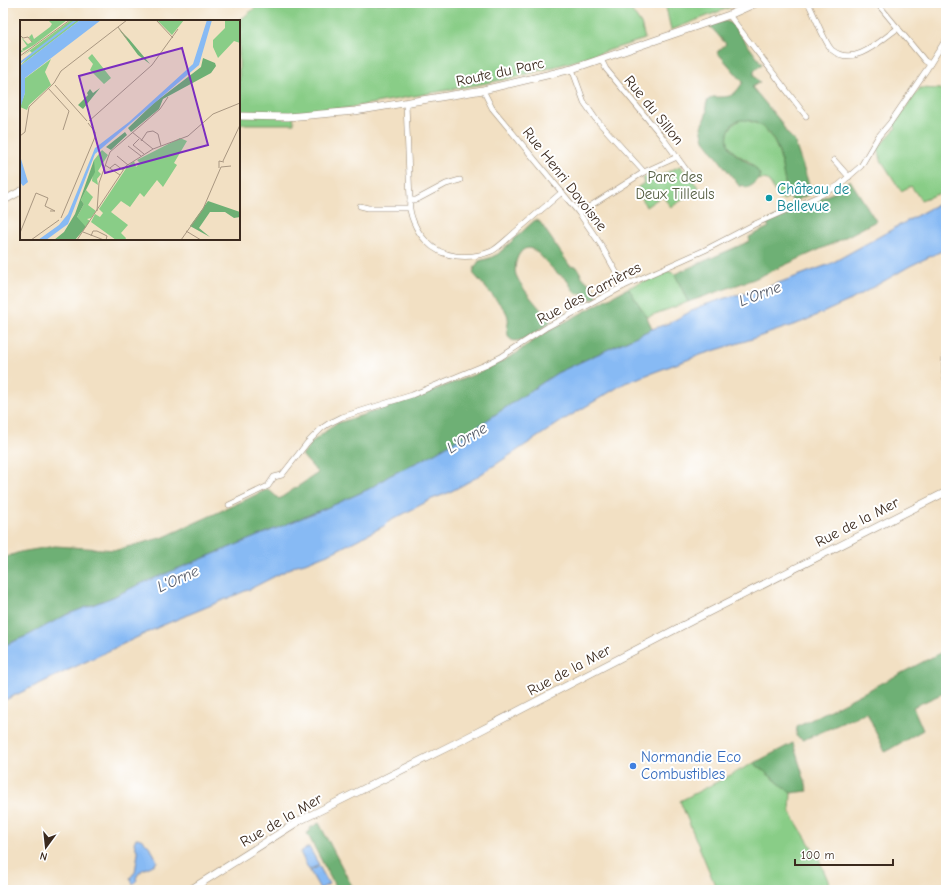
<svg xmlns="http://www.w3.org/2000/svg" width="949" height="893" font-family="'Comic Neue',sans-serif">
<rect width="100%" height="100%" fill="#fff"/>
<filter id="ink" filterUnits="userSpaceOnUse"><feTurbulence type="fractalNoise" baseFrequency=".025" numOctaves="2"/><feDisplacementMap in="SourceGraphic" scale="8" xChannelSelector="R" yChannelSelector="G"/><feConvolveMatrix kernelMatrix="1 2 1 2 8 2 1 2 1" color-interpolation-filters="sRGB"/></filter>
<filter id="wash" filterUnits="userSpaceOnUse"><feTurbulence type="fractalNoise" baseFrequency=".012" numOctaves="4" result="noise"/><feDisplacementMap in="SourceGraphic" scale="16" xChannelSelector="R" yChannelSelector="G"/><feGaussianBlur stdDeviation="0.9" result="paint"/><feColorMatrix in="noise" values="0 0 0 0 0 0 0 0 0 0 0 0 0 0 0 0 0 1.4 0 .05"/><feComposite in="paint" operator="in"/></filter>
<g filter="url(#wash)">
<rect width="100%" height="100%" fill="#f2e0c3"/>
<g fill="#89cd87" stroke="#627c52">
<polygon points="261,3 628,3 627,4 641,24 645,39 568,63 516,77 482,84 347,108 293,113 294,124 239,124 239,21"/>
<polygon points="665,3 741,3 671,30"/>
<polygon points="920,88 940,89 946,94 946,191 921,200 911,186 901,191 881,160 878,148 896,128 893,125"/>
<path d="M743,119C748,121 753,122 758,124C761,125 763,128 765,130C784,148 781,174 789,197L783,200L779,199L768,180L763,179L758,180L760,175C757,171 755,167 752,164C747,159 739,157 734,152C721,140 728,124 743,119Z"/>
<polygon points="680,166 700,189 671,207 662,196 646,207 637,188 645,182 643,178 651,173 657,177"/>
<polygon points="668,271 675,274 688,302 647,317 628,288"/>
<polygon points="754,763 791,793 790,812 819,859 832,890 717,890 680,801"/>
</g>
<g fill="#6eb074" stroke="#546d49">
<path d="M726,21L732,24L762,64L754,71V76L760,82L752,87L781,122L786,132L794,140L812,193L793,202C779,181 786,153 769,133C763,126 752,119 742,120C730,120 725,136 729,146C735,159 753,160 760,175C757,182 753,186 746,188L743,185L740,187L704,140L701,127L707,112L706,105L708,100L713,97C730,97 733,98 743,82L717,52L726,44L709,25Z"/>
<polygon points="850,180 876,221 836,242 754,279 688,302 675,274 750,241 749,237 769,227 766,222 835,192"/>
<path d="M535,220L540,222L570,266L577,267C579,270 581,276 584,279C590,284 596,289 597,297L591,300L589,296L585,293L577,294C572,290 570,284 566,279C563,276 559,275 556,272C548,265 541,254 532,249C528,247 523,249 521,252C516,257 514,268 516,275C522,290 541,309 551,322C543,327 513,352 508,335C505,325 512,322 505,310L473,273L475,267L479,261L490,258L498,254Z"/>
<polygon points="628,288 647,317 652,329 557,373 462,437 428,457 389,476 369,489 336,504 138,585 113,597 66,615 29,635 3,646 3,558 20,552 55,546 117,550 127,547 164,537 243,501 268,489 279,499 318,473 302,455 312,442 335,424 403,402 471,376 499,363 517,353 523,348 543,334"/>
<polygon points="946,650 946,692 913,707 923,730 885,752 867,712 803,740 796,736 797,727"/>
<polygon points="793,743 808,791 791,793 754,763"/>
<polygon points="319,823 354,890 337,890 307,833 310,831 310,828"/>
</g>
<g fill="#87baf4" stroke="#617289">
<polygon points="946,203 946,249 910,266 851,300 802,322 752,339 703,354 625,383 565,419 472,480 448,493 432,499 388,522 384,526 335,551 305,563 297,565 250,589 161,626 3,701 3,646 29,635 66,615 113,597 138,585 336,504 369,489 389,476 428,457 462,437 557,373 652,329 669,323 701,306 735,295 751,293 830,264 934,206"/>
<path d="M136,838C146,838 155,854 157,862C149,870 143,865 136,878L137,880L133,884L130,878L135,872L138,853L134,843Z"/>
<polygon points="309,847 319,865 309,870 300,852"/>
<polygon points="319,866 329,884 320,889 310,871"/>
</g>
</g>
<g filter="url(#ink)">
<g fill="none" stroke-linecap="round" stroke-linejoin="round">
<g stroke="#968570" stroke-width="6">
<g id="street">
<path d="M808,3C814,13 825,44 832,50C854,68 881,40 898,28"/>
<polyline points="877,3 925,61 930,64"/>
<polyline points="729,15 806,116"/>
<polyline points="601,59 606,69 660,134 690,175"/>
<polyline points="572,69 584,102 595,118 644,172 579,213"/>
<polyline points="483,90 492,108 579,213 601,245 624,286"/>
<path d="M406,104L410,200C408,213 416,231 426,241C442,259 470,260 492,251C499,247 507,239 513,234C529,220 546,206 562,192"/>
<polyline points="834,160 849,177"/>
<polyline points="644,172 677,157"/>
<polyline points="410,200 416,200 446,184 460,180"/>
<polyline points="360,206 368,208 409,208"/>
<polyline points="229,505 268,486 274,477 282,475 307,443 322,428 328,424 342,417 412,395 485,365 501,357 547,327 624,286 705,250 755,224 821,195 839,185 861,166 878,137 890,123 927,69 946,39"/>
</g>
</g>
<g stroke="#968570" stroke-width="8">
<g id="secondary">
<polyline points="239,116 288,117 355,111 483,90 572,69 729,15 756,3"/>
<polyline points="3,201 21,191"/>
<polyline points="946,353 945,368 946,377"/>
<polyline points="190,890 299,821 466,738 705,614 946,492"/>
</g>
</g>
<use href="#street" stroke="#fff" stroke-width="5"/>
<use href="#secondary" stroke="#fff" stroke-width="7"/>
</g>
</g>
<circle fill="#0f9aa8" stroke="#fff" stroke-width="1.5" cx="769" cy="198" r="4"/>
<circle fill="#3f7fe0" stroke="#fff" stroke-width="1.5" cx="633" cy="766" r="4"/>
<g text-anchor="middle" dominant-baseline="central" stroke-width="4" stroke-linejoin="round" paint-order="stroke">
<g font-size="15" fill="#3b2a1e" stroke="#fff">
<text transform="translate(500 72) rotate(-12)">Route du Parc</text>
<text transform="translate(654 110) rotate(51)">Rue du Sillon</text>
<text transform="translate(565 179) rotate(52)">Rue Henri Davoisne</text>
<text transform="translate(589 293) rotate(-28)">Rue des Carrières</text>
<text transform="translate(857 522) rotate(-27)">Rue de la Mer</text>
<text transform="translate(569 670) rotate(-28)">Rue de la Mer</text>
<text transform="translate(281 820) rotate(-30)">Rue de la Mer</text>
</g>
<g font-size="15" fill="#525b3e" stroke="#fff">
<text x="675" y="177">Parc des<tspan x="675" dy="17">Deux Tilleuls</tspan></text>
</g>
<g font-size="15" fill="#0d838f" stroke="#fff" text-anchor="start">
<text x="777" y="189">Château de<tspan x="777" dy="17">Bellevue</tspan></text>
</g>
<g font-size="15" fill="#366cbe" stroke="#fff" text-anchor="start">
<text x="641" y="757">Normandie Eco<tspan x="641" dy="17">Combustibles</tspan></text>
</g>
<g font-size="16" font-style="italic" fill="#565c69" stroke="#fff">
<text transform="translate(760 294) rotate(-21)">L'Orne</text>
<text transform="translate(467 438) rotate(-31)">L'Orne</text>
<text transform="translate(178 579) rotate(-24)">L'Orne</text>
</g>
</g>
<g transform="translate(20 20)">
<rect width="220" height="220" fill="#f2e0c3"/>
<path d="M28,0H47L14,25L0,33V30L4,31L2,29L7,26L1,17L8,24L12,22L9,17L12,14L14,19L30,7L32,4ZM51,0H60L0,46L12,33L10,31L2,36ZM137,0H164L152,15ZM205,0H220V23L214,21L198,38L193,27V20L205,8ZM72,34L91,58L84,64L70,50L73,44L68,38ZM31,39L25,52L31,65L9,85L7,90L0,87L5,73L4,59ZM160,118L167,121L154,143L157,145L143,167L137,160L124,177L120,173L110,187L101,181L91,192L108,205L101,213L106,218L105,220H96L71,202L75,194L80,197L83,193L79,189L107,147L114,141L116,147L120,143L117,140ZM82,130L88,135L78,151L81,154L77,159L78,165L72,161L74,140ZM66,170L73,177L68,185L76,191L71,198L67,199L70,201L66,207L56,199L64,184L61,180Z" fill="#89cd87"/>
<path d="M98,8L109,19L130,44L118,35ZM183,38L195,43L196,46L191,53L143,79L139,89L111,112L108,108L134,83L181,47ZM80,68L63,89L58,85L68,75L67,73L70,69L73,73ZM105,112L107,115L91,130L86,127ZM74,140L75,152L61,180L64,184L57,197L66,207L55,220H34L44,212L55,194ZM188,181L220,192V197L214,198L205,192H190L179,208L190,217L170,206Z" fill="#6eb074"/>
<path d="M60,0H81L5,58V73L0,89V46ZM187,0H192L179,45L75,134L48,204L26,220H18L39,205L48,194L75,128L109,102L173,44ZM1,120V139L8,162L3,166L0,162Z" fill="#87baf4"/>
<path fill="none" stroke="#87baf4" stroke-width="2" d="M0,43L56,0"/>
<path fill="none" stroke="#a99781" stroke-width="1" d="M136,0L153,18M98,7L107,19M0,15L3,18L8,17L12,22M0,36L50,0M34,63L41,51L107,0M35,65L67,101M28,68L49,91L43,110M69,101L132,45L158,9M112,112L133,129M0,116L5,112L9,87L34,63M119,119L113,125L124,134M121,121L127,112L133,111L138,114L141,126M108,126L121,136M97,136L108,145M203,141L220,105M85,145L100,155M90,148L95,144L103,150M199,148V141L204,142M77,191L79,163L90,132L140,89L148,77M41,198L75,117V112L68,103M166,211L181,220M63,212L84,220M0,213L16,173L28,178L25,186L35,191H30M71,216L73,211H77L87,216L86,220M11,220L39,200M57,220L106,146L133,129L168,116L193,94L220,83M161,220L183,189L201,147L211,146"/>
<path fill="#7b2cbf" fill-opacity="0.15" stroke="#7b2cbf" stroke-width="2" d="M162,28L188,125L85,153L59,56Z"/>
<rect width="220" height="220" fill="none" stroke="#3b2a1e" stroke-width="2"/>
</g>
<rect width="949" height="893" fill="none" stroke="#fff" stroke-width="16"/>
<g transform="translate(46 847) rotate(195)" stroke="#ffffff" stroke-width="3" paint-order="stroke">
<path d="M0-3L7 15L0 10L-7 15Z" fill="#3b2a1e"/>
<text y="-6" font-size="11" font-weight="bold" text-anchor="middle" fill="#3b2a1e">N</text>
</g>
<path d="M795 859v6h98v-6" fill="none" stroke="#3b2a1e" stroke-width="2"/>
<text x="801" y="859" font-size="12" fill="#3b2a1e" stroke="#ffffff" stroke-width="3" paint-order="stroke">100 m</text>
</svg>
